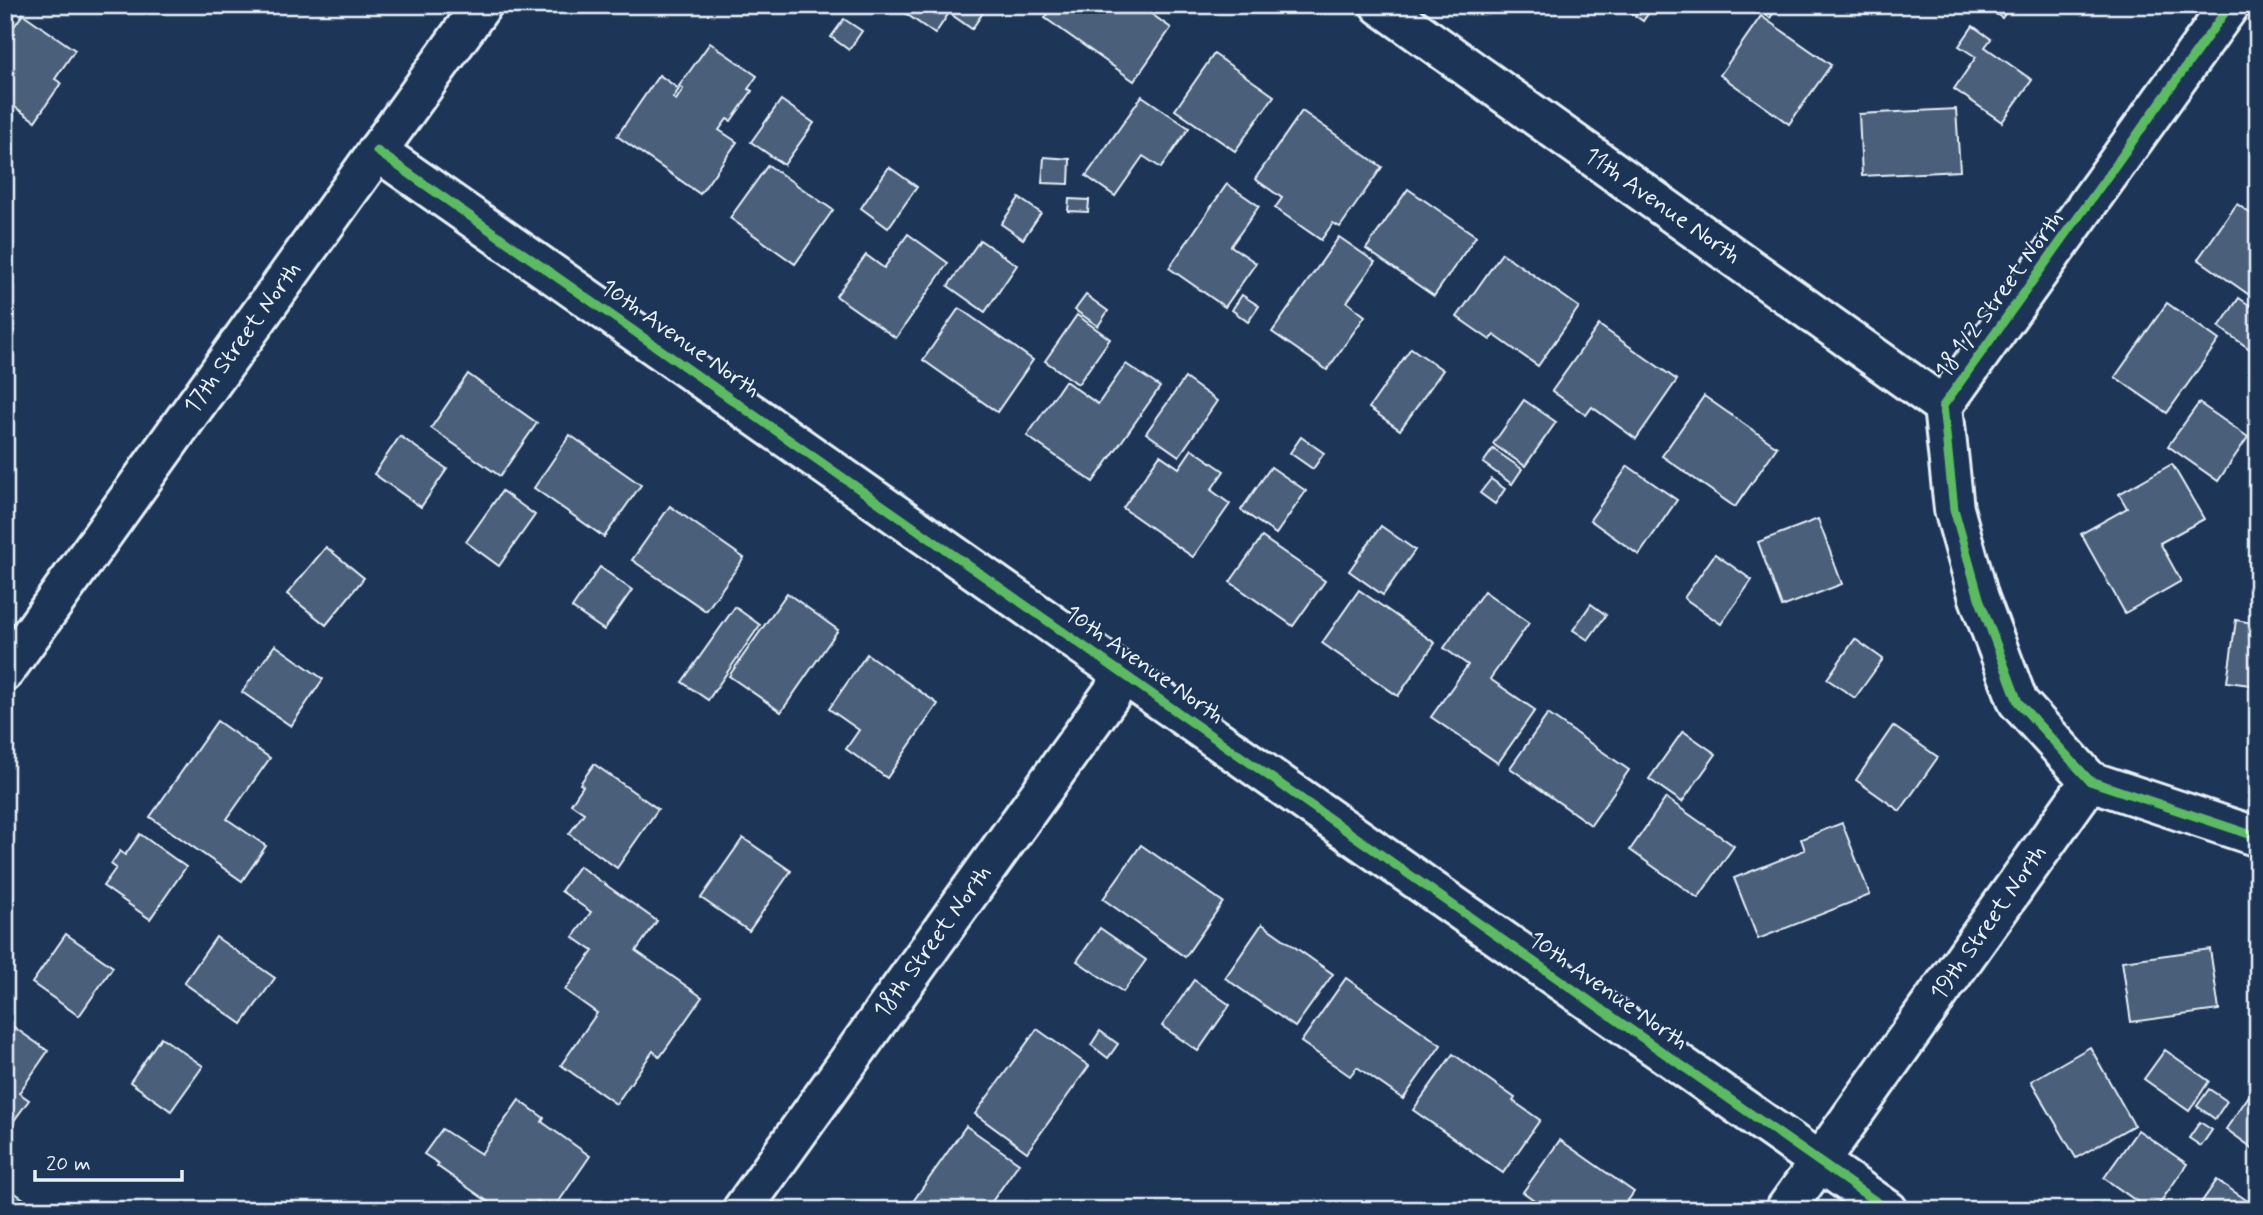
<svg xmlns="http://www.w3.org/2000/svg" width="2263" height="1215" font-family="Mynerve,sans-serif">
<rect width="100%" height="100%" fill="#1d3557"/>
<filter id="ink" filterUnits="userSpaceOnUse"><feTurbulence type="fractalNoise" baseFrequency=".0143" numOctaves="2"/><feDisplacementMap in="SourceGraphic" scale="14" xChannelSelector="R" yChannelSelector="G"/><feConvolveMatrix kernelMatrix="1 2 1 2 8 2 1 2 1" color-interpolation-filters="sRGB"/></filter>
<g filter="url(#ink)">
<g fill="#495e7a" stroke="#e8f1f8" stroke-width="2">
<polygon points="899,5 988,5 972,29 949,13 935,34 898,8"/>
<polygon points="1054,5 1139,5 1171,28 1134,81 1045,18"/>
<polygon points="1620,5 1654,5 1643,21"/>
<polygon points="1752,5 1779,5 1770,18"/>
<polygon points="1984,5 2011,5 2002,18"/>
<polygon points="23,14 75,50 55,79 61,83 35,121 5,100 5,39"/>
<polygon points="1761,16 1831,65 1789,124 1720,75"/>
<polygon points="844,19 862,31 849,50 831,37"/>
<polygon points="1973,26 1991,39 1985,47 2032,80 2002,122 1954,89 1976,57 1959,46"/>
<polygon points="710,43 757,76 748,89 752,91 731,121 727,119 719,130 737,142 700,194 617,136 659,75 679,89 673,98 676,100 683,89 679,86"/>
<polygon points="1214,54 1274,96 1235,151 1175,110"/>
<polygon points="1142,96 1189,128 1161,168 1143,156 1115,196 1086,176"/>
<polygon points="781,100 814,123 784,165 751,142"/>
<polygon points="1956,109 1960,171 1862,176 1859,114"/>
<polygon points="1302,111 1382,167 1340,227 1333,223 1321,240 1275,208 1282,198 1255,179"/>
<polygon points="1044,157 1070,159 1069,184 1042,183"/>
<polygon points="768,165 833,210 795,264 730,218"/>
<polygon points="889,167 917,187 888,228 861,208"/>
<polygon points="1227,184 1259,206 1231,246 1256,263 1225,307 1169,268"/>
<polygon points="1408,189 1476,236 1434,296 1366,249"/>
<polygon points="1019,198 1041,213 1023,239 1001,224"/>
<polygon points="1069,199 1089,200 1088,212 1068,211"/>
<polygon points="2237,204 2258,219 2258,301 2198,259"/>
<polygon points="908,234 948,263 896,338 836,296 866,255 884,268"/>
<polygon points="1339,237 1375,262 1347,302 1365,316 1327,370 1272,332"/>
<polygon points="980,240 1017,265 985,312 948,286"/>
<polygon points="1502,253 1579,307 1538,366 1494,335 1490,340 1457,317"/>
<polygon points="1086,295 1108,311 1098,326 1075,310"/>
<polygon points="1242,295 1259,306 1248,322 1232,310"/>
<polygon points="2239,298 2258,311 2258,355 2219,327"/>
<polygon points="2167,303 2219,340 2167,413 2115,377"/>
<polygon points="959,308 1033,360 997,412 923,360"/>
<polygon points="1077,315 1110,339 1078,384 1045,361"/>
<polygon points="1599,325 1677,380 1636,439 1592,407 1586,415 1552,391"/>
<polygon points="1411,348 1443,370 1400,430 1369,408"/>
<polygon points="1126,364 1160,387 1093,482 1027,436 1065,381 1098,404"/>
<polygon points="468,374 537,423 500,476 431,428"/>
<polygon points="1185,378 1217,401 1179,456 1146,433"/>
<polygon points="1704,396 1777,447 1735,507 1662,456"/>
<polygon points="1524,400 1556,422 1525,466 1493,444"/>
<polygon points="2199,403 2248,437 2218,481 2168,446"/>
<polygon points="570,435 641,485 604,537 534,488"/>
<polygon points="400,436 447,469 421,507 374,474"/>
<polygon points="1301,437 1324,453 1313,469 1290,453"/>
<polygon points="1192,449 1224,471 1211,490 1230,504 1193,557 1123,508 1160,455 1179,468"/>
<polygon points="1493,449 1522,469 1512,484 1483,463"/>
<polygon points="2172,464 2204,519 2160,543 2181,581 2125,613 2081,534 2127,508 2119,494"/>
<polygon points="1628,466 1677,500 1639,555 1590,520"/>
<polygon points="1271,467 1306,491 1276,534 1241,510"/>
<polygon points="1491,479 1505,489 1495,504 1480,493"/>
<polygon points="502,491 535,515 499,566 466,542"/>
<polygon points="670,506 744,558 706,611 632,560"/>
<polygon points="1818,519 1842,584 1782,607 1758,542"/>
<polygon points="1381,526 1415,550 1383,595 1349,571"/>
<polygon points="1262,537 1325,581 1293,626 1230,582"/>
<polygon points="326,547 364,578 326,625 287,594"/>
<polygon points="1715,554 1752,580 1721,624 1684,598"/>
<polygon points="600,567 632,590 604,630 572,608"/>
<polygon points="1359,590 1435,643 1398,696 1322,643"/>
<polygon points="1484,591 1529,623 1490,679 1535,710 1498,763 1431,717 1468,665 1444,648"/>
<polygon points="787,593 838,630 781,712 729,676"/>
<polygon points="1591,604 1606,615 1588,640 1573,630"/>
<polygon points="735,607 760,625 708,700 682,682"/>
<polygon points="2236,620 2258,624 2258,686 2227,682"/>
<polygon points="1855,639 1883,659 1855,698 1827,679"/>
<polygon points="275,645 323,679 291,726 242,692"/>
<polygon points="867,654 938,704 887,778 846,749 859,730 829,709"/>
<polygon points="1548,714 1629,770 1591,825 1510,768"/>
<polygon points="217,721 270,758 227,819 266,846 242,881 150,817"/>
<polygon points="1893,726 1938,757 1900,811 1856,780"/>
<polygon points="1683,731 1716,754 1682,802 1649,779"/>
<polygon points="594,764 658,809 617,868 569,834 584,813 571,804 583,786 580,784"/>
<polygon points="1666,798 1734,846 1698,898 1630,850"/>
<polygon points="1842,823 1870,895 1758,939 1734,878 1805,850 1801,839"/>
<polygon points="140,834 186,867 150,919 103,886 116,868 111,864 120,851 125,855"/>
<polygon points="743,838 791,871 749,931 701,898"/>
<polygon points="1141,845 1223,902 1185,957 1103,899"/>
<polygon points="579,866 657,921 636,951 702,997 660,1057 653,1051 616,1104 561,1065 597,1013 565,990 593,951 573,937 591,912 561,891"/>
<polygon points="1262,924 1333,974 1295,1027 1225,978"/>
<polygon points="1100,928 1146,960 1123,992 1077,961"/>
<polygon points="66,934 113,967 79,1016 32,983"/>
<polygon points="216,937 275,978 242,1024 184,983"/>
<polygon points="2210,949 2219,1010 2131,1022 2122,961"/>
<polygon points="1346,978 1441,1045 1403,1099 1357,1067 1350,1076 1301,1042"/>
<polygon points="1194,980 1230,1005 1198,1051 1162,1026"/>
<polygon points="5,1021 48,1051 19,1093 29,1100 5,1133"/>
<polygon points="1037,1029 1089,1066 1027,1152 975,1114"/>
<polygon points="1100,1031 1118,1044 1108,1058 1091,1045"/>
<polygon points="161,1037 203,1066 171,1111 130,1082"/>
<polygon points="2090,1047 2134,1125 2076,1158 2031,1081"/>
<polygon points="2165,1050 2209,1081 2189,1111 2144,1079"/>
<polygon points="1453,1054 1515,1098 1513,1101 1540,1120 1503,1173 1413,1110"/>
<polygon points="2258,1083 2258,1152 2226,1129"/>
<polygon points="2209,1089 2227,1101 2215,1119 2197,1106"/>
<polygon points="519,1100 544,1118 542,1122 590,1156 553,1210 537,1201 531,1210 500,1210 437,1166 439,1164 424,1154 442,1129 481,1154"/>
<polygon points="2200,1122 2212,1130 2201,1146 2189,1138"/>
<polygon points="966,1126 1019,1163 986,1210 907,1210"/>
<polygon points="2138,1130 2187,1164 2155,1210 2149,1210 2104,1178"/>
<polygon points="1560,1140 1634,1192 1621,1210 1548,1210 1523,1192"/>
<polygon points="2217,1180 2258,1208 2258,1210 2196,1210"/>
<polygon points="5,1186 31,1204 27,1210 5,1210"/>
</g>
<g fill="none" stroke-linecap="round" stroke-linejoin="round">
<g stroke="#e8f1f8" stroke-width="44">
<g id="minor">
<polyline points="1380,5 1943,406"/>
<polyline points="2230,5 1943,406 1954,509 1979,598 2018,702 2090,781 2258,837"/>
<polyline points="377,151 1888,1210"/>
<polyline points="5,671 482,5"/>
<polyline points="742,1210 1125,675"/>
<polyline points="1785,1210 2090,781"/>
</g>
</g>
<use href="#minor" stroke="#1d3557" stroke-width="38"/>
<g stroke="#1d3557" stroke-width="13">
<g id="cycleway">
<polyline points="2230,5 1943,406 1954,509 1979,598 2018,702 2090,781 2258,837"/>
<polyline points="377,151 1888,1210"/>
</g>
</g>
<use href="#cycleway" stroke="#5cba63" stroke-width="9"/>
</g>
</g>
<g text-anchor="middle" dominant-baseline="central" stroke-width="5" stroke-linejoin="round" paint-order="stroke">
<g font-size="24" fill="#e8f1f8" stroke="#1d3557">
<text transform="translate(1662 206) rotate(35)">11th Avenue North</text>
<text transform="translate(2000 295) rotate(-54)">18 1/2 Street North</text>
<text transform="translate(243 338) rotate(-54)">17th Street North</text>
<text transform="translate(680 339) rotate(35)">10th Avenue North</text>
<text transform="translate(1144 665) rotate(35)">10th Avenue North</text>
<text transform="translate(1989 923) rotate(-55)">19th Street North</text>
<text transform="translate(933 942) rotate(-54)">18th Street North</text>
<text transform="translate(1608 991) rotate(35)">10th Avenue North</text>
</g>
</g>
<rect width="2263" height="1215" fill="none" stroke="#1d3557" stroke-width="28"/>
<rect x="14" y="14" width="2235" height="1187" fill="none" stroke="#e8f1f8" stroke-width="2.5" filter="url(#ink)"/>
<path d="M35 1170v10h147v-10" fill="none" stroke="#e8f1f8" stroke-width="3.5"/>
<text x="46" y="1170" font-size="21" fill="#e8f1f8" stroke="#1d3557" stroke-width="5" paint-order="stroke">20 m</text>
</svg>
